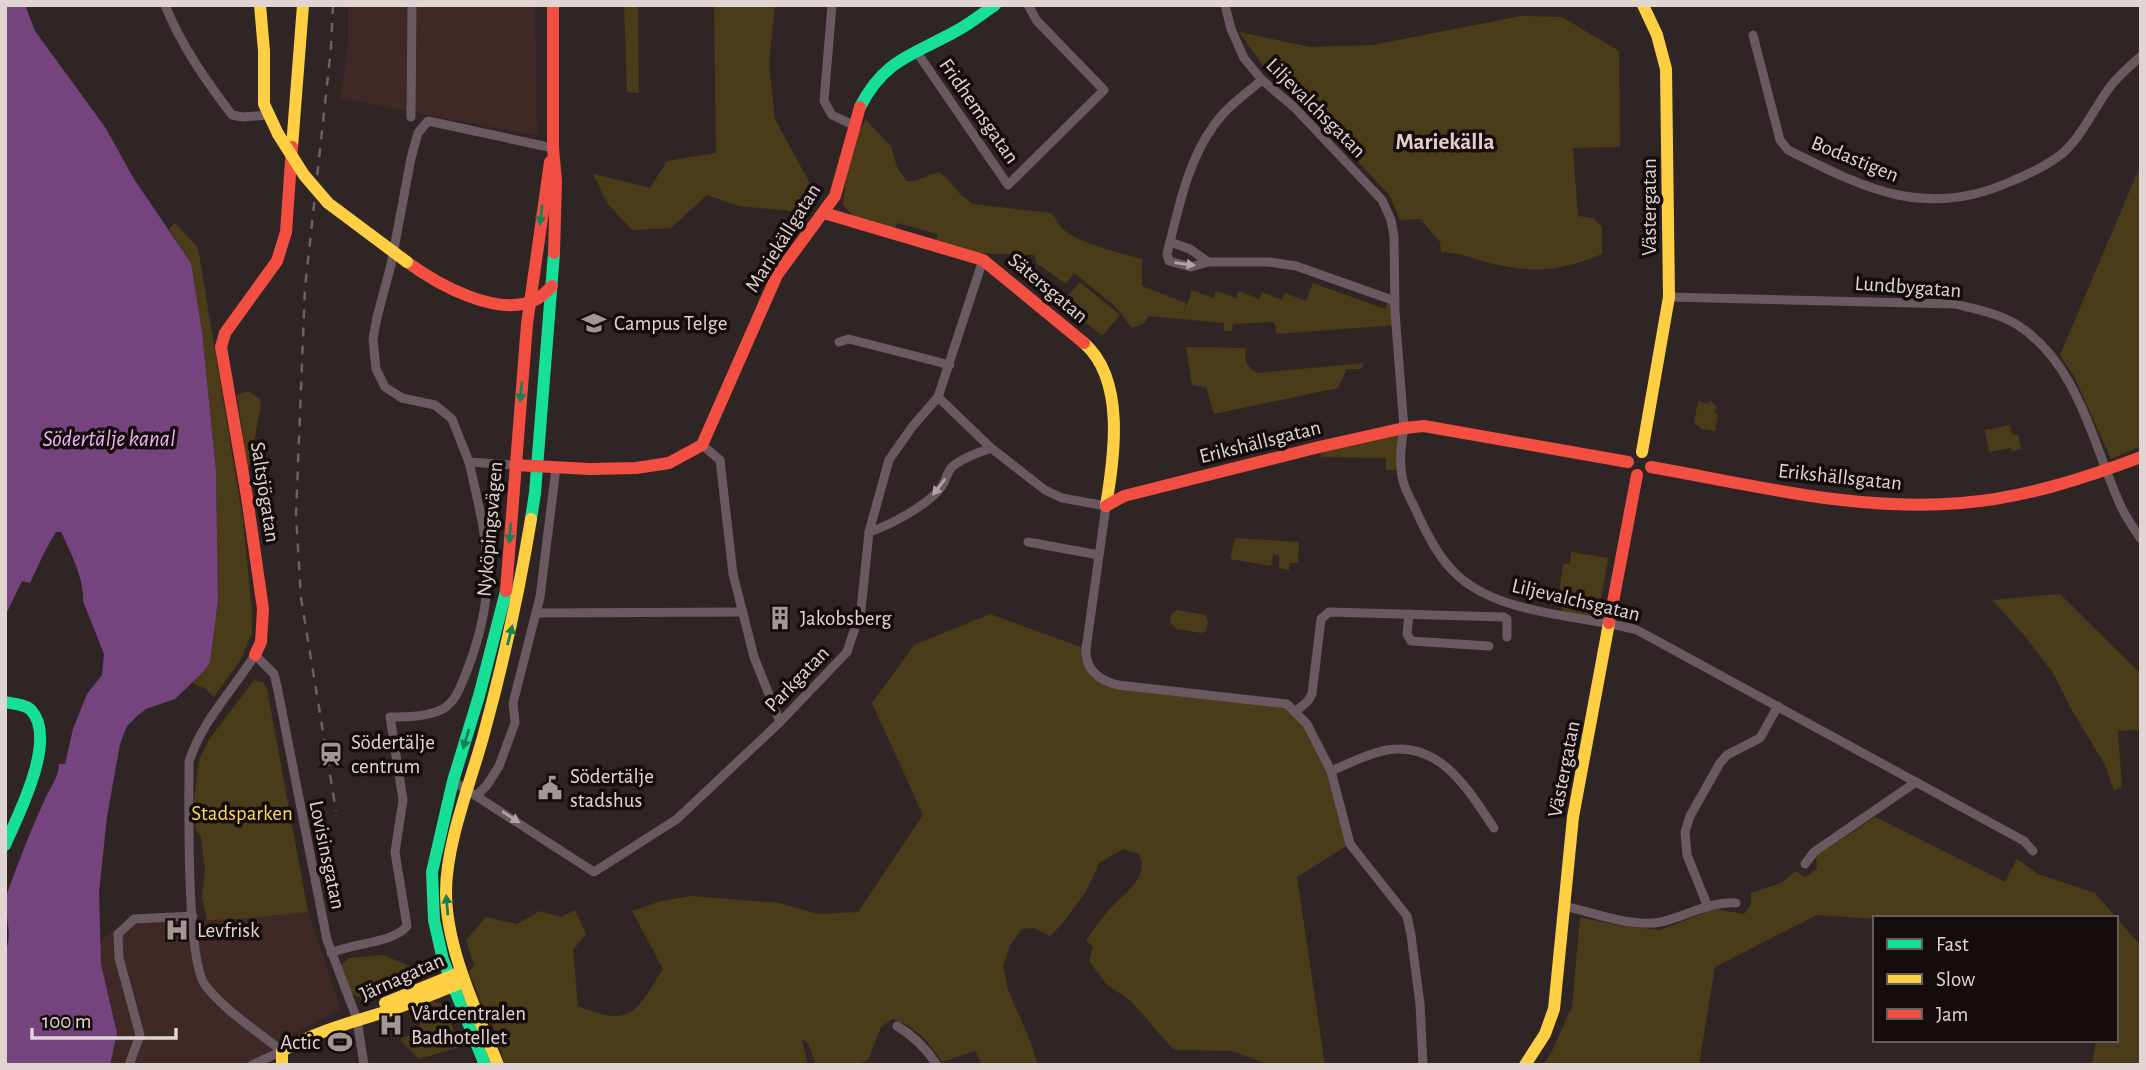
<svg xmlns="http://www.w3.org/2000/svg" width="2146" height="1070" font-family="'Alegreya Sans',sans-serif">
<rect width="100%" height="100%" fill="#2f2524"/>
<g fill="#3f2825">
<polygon points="348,5 535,5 537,136 340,98 348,45"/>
<polygon points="308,912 341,1009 282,1040 277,1065 109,1065 117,1033 101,964 99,941 117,928 156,920 207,920"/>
</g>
<g fill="#4a3c18">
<polygon points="624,5 638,5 639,93 627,92"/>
<polygon points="714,5 775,5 769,64 775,119 814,191 802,212 739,206 707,195 671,228 632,230 607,203 593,174 650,188 667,161 716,153"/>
<path d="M1521,16L1562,17L1619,51L1620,147L1573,148L1578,216L1593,218L1602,227V254C1561,271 1533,274 1490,263C1474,259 1457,252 1441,252L1440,242L1420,219L1400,220L1390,196L1303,102L1270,75L1239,32L1310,47L1373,45Z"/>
<path d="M866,120L891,146L897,167L907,181H915L938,172L947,178L960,194L973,204L1051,213C1057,218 1058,226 1064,230C1078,243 1123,254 1142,259V286L1186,303L1184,313L1192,290L1213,298L1216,291L1236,298L1239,291L1259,299L1262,292L1282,300L1285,293L1306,301L1313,283L1385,309L1389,299L1395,301L1396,325L1277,334L1274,322L1233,324L1232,331H1224V323L1149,316L1143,324L1132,328L1116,307L1074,273L1066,284L1036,263L1034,255L975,253L935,244L938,234L897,223L894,233L854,217L843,205C846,180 850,140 866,120Z"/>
<polygon points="2141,164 2141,446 2111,459 2074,376 2060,355"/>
<polygon points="175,223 198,248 243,520 252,610 252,633 241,659 214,697 206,689 192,683 203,672 218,599 216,471 202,331 191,263 169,229"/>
<polygon points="1080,282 1120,315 1102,336 1062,303"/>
<path d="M1186,347L1246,348C1243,360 1247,368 1258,373L1364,363L1361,369H1347L1338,388L1214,414L1206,387L1192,385Z"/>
<polygon points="248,391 260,399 261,406 248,472 237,395"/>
<polygon points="1698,401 1708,404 1711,401 1718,408 1714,411 1718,415 1715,431 1702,429 1694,423"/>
<polygon points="2010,425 2012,435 2018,434 2021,449 2012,451 2011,448 1989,452 1985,430"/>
<polygon points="1404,428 1402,470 1386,470 1386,458 1321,457 1319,447"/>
<polygon points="1235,538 1299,542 1298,563 1290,563 1289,570 1279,568 1279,555 1273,554 1271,566 1230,559"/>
<polygon points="1571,552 1608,558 1599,611 1591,618 1564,613 1558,603 1563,564 1570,564"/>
<polygon points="2060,594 2141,674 2141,730 2118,731 2122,787 2114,791 2105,765 2070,707 2053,673 2024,635 1992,600"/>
<polygon points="1177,610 1205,615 1208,622 1206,631 1201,633 1176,629 1170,622 1172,613"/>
<path d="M990,614L1086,649V657L1109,683L1287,704L1296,711L1331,771L1350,844L1297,877L1325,1065H1270L1232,1051L1176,1050L1172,1048L1131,1001L1106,984L1089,961L1093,947L1086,940C1094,929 1101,918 1110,909C1125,893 1150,877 1139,854L1123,849L1099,863L1086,892L1061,925L1050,936L1034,928L1022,929L1011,944L1003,965L1008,990L1029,1038L1038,1065H982L975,1051L942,1062C927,1040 919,1029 893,1019L881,1027L868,1060L854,1065H816L808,1043L802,1039L808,1065H505L491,1019L488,1020L469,973L474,964L466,940L486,917L517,924L540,911L561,917L575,910L586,934L573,950L578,1006C632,1028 635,1013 663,969L632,911L661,901L691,896L780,903L818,914L858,912L923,815L872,703L914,645Z"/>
<polygon points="254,680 263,682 267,689 308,912 240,919 207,920 202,896 205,871 201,837 195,828 194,802 199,760 210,738"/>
<polygon points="1875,817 2005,882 2017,859 2038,874 2095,893 2141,946 2141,1065 2092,1065 2096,1040 2116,1040 2116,918 1875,919 1817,915 1715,967 1699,1065 1543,1065 1551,1053 1572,1007 1580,917 1617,925 1660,930 1714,909 1744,914 1751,905 1751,893 1781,883 1796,871 1805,877 1817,869 1816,856"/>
<polygon points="383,955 410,966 415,982 367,1002 351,993 341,965 349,958"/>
<path d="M429,1000L444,1005L460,1047L419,1059L400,1040C410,1032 418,1036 420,1022L413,1010Z"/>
</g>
<path fill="#75437d" d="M5,5H25L35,31L105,127L134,179L191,263L202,331L216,471L218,599L210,662L203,672L175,699L146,709L137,716L127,726L120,744L107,817L99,892L101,964L117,1033L110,1065H5V951C15,933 1,910 8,891C19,860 31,829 45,799C50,788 59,776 59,764H65L73,729L87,694L102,675L104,654L83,601C85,582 70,550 61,532H56L45,551L30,583L22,581L5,616Z"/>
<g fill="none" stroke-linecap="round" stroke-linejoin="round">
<g stroke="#6a5960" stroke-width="9">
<path d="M165,5C181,45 206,81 232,115L243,117L268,115"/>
<polyline points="832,5 824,101 832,115 855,126"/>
<path d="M1225,5L1231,29L1244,58L1262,80L1294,107L1382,200L1391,220L1394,237L1395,312L1404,428C1401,444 1399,465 1403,481C1406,493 1414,505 1418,515C1427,534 1437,554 1452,570C1495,616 1579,614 1637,630L2024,841L2033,851"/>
<path d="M1753,35L1780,140L1788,150C1866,189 1926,220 2012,181C2029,174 2050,164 2064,152C2082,135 2093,111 2107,91C2116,77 2129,67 2141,56"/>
<polyline points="916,51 1008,185 1104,90 1037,21 1028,5"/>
<path d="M1262,80C1245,94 1227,107 1214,125C1187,162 1178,211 1167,254L1169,261L1191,267L1208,262H1269L1296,266L1395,301"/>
<polyline points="411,117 412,5"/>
<polyline points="1170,242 1190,249 1208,262"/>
<path d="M1669,297L1955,304C1975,309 1997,313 2016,324C2077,362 2092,441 2119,502C2124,515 2133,527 2141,539"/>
<polyline points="839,342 849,339 950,365"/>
<path d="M938,397L991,448L1045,490L1062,498L1106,506L1086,649C1085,670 1099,680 1118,685L1287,704L1307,724L1331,771L1350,844L1407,916L1411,935L1420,1004L1423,1065"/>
<polyline points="702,445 720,460 733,574 754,657 780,722"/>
<polyline points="469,462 452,419 435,405 402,398 385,387 376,369 373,339 377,317 391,265 411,158 418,133 428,121 553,148"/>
<path d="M869,532C889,526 930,504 942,486C946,480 947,472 952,467C962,458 978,453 991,448"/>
<polyline points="1028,542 1099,555"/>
<polyline points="537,613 743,612"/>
<polyline points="1409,614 1407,634 1411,641 1489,646"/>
<polyline points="1296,711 1308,701 1312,694 1321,619 1329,612 1504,617 1507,619 1507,637"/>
<path d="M1331,771C1348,764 1369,753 1387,750C1441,741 1468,790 1494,828"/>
<polyline points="453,781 594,872 677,819 780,722 847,652 861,610 869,532 889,460 912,427 938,397 983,260"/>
<polyline points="477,795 487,785 499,766 515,723 513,703 540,597 556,468"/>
<polyline points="1805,864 1814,852 1916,782"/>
<path d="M1563,906C1594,912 1630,928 1661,922C1687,916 1710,901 1736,903"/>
<polyline points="1708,907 1687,855 1685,832 1690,816 1720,763 1727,755 1760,738 1778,706"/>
<path d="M331,953C352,943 394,943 407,926L395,852L403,800L390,717C407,717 427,717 443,709C457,701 462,682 468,668C499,586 488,544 469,462L515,465"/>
<path d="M897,1026C914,1036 926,1048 937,1065"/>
<polyline points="129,1065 140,1035 119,958 118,934 134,919 193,916"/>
<path d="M252,1065L282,1051C257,1031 225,1011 205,985C186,958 189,803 189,762C201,722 233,690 255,655L274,674L277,686L327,940L357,1019L364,1065"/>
</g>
<g stroke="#16e098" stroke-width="12">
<path d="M860,107C885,58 914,55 958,30C971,23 983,13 995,5"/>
<polyline points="531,519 535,493 554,253"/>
<path d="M5,702C13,704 25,704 31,710C58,739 18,815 5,845"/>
<polyline points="485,1065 443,960 434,920 432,872 453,781 479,696 506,591"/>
</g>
<g stroke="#ffcf43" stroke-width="12">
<polyline points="260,5 264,51 264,104 278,134"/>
<polyline points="292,147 303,5"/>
<path d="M1084,343C1126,380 1114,457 1106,506"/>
<polyline points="1642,452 1669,297 1666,69 1657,35 1643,5"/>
<polyline points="385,1003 456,974"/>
<path d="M282,1065V1051C316,1031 353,1022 391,1010C414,1002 436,993 458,984"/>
<path d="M498,1065C477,1012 446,949 446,892C446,844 470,784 483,737C503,664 519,593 531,519"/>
<polyline points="1525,1065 1545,1034 1554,1009 1573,817 1609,623"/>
</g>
<g stroke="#f24e42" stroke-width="12">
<polyline points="553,5 553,148 556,181 554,253"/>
<polyline points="824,213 983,260 1084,343"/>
<path d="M407,262C437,284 497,318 535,300C542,297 547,291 552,286"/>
<polyline points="515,465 590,469 636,468 669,463 702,445 777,275 835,196 860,107"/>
<path d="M1651,467C1753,485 1857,512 1961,503C2023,498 2083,479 2141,457"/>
<polyline points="1106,506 1124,496 1319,447 1404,428 1424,426 1628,462"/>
<polyline points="506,591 527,324 550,162"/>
<polyline points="1609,623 1637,475"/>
<polyline points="255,655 261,642 263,609 247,497 221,347 225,333 277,261 286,232 292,147"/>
</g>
<polyline stroke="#6e6165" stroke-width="2.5" stroke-dasharray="9 9" stroke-linecap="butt" points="333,5 331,48 305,288 296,514 301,598 336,811"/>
<polyline stroke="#ffcf43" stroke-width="12" points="278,134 304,175 328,203 407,262"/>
</g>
<defs><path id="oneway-solid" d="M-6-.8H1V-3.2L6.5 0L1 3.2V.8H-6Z" transform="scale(1.75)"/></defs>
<g fill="#168159">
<use href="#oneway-solid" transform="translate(541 215) rotate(97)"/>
<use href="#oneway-solid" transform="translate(521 392) rotate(95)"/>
<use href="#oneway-solid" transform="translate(510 533) rotate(94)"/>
<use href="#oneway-solid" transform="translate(510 635) rotate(-76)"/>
<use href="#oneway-solid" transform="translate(466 739) rotate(107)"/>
<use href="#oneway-solid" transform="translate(447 905) rotate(-95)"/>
</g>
<g fill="#b1a3a5">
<use href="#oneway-solid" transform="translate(1185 264) rotate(8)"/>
<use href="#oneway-solid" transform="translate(939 487) rotate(127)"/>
<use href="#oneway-solid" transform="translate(511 817) rotate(33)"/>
</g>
<defs>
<g id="university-bare" transform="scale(1.89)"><path d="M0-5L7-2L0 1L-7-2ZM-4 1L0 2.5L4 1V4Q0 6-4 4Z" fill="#a39796" stroke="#150d0c" stroke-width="2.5" paint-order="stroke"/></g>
<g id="building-bare" transform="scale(1.89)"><path d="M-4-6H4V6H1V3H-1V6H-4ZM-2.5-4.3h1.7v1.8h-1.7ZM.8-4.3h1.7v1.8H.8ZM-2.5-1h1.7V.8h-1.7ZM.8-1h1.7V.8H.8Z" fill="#a39796" stroke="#150d0c" stroke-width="2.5" paint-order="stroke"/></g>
<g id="station-bare" transform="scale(1.89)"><path d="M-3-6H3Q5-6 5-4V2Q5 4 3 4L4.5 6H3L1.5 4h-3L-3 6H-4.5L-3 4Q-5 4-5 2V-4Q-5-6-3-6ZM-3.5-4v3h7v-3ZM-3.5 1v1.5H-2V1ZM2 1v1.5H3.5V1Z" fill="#a39796" stroke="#150d0c" stroke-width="2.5" paint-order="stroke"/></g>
<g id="civic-bare" transform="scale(1.89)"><path d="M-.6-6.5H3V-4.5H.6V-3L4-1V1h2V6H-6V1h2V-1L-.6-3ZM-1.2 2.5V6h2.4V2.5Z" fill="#a39796" stroke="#150d0c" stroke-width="2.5" paint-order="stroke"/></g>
<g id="hospital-bare" transform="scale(1.89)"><path d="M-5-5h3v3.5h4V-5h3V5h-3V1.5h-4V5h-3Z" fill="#a39796" stroke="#150d0c" stroke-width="2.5" paint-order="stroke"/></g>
<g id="stadium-bare" transform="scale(1.89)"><path d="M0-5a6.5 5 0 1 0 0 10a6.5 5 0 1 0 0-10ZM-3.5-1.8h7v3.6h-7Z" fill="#a39796" stroke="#150d0c" stroke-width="2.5" paint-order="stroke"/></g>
</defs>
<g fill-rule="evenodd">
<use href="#university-bare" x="594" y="323"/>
<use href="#building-bare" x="780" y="618"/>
<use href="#station-bare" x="331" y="754"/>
<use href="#civic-bare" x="550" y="788"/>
<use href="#hospital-bare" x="177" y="930"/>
<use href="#hospital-bare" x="391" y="1025"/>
<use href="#stadium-bare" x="340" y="1042"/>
</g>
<g text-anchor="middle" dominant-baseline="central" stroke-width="7" stroke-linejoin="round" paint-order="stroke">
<g font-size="21" fill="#e1d5d3" stroke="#150d0c">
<text transform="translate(1316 108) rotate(45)">Liljevalchsgatan</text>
<text transform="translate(979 111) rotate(55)">Fridhemsgatan</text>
<text transform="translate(1855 159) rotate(22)">Bodastigen</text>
<text transform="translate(1649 207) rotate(-90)">Västergatan</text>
<text transform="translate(783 238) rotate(-58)">Mariekällgatan</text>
<text transform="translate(1908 287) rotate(4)">Lundbygatan</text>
<text transform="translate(1048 288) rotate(40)">Sätersgatan</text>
<text transform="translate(1260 442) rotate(-14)">Erikshällsgatan</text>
<text transform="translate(1840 477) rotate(6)">Erikshällsgatan</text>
<text transform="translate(265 492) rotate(81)">Saltsjögatan</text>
<text transform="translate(490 529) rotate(-85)">Nyköpingsvägen</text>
<text transform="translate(1576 600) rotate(13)">Liljevalchsgatan</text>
<text transform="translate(797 679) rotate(-46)">Parkgatan</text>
<text transform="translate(1564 769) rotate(-79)">Västergatan</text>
<text transform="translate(327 855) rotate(78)">Lovisinsgatan</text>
<text transform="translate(402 977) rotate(-24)">Järnagatan</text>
</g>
<g font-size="21" fill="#e1d5d3" stroke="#150d0c" text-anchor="start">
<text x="614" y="323">Campus Telge</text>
<text x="800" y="618">Jakobsberg</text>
<text x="351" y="742">Södertälje<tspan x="351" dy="24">centrum</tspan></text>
<text x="570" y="776">Södertälje<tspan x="570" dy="24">stadshus</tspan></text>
<text x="197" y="930">Levfrisk</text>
<text x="411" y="1013">Vårdcentralen<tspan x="411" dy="24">Badhotellet</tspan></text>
<text x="320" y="1042" text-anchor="end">Actic</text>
</g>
<g font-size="21" fill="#fed75b" stroke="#150d0c">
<text x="242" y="813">Stadsparken</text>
</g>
<g font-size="23" font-weight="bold" fill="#e5ccc9" stroke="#150d0c">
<text x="1445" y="142">Mariekälla</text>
</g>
<g font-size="23" font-style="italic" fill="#efb2f9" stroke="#150d0c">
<text x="109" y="439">Södertälje kanal</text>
</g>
</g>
<rect width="2146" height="1070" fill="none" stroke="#e1d5d3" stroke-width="14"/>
<rect x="1873" y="916" width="245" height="126" fill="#150d0c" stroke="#675d5c" stroke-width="2"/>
<rect x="1887" y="939" width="35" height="10" fill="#16e098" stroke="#675d5c" stroke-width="2"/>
<text x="1936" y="951" font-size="21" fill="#e1d5d3">Fast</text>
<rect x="1887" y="974" width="35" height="10" fill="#ffcf43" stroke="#675d5c" stroke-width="2"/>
<text x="1936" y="986" font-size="21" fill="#e1d5d3">Slow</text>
<rect x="1887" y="1009" width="35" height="10" fill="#f24e42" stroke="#675d5c" stroke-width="2"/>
<text x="1936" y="1021" font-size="21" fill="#e1d5d3">Jam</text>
<path d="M32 1028v10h144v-10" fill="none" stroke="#e1d5d3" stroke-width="3.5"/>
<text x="42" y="1028" font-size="21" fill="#e1d5d3" stroke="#150d0c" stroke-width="5" paint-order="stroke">100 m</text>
</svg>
